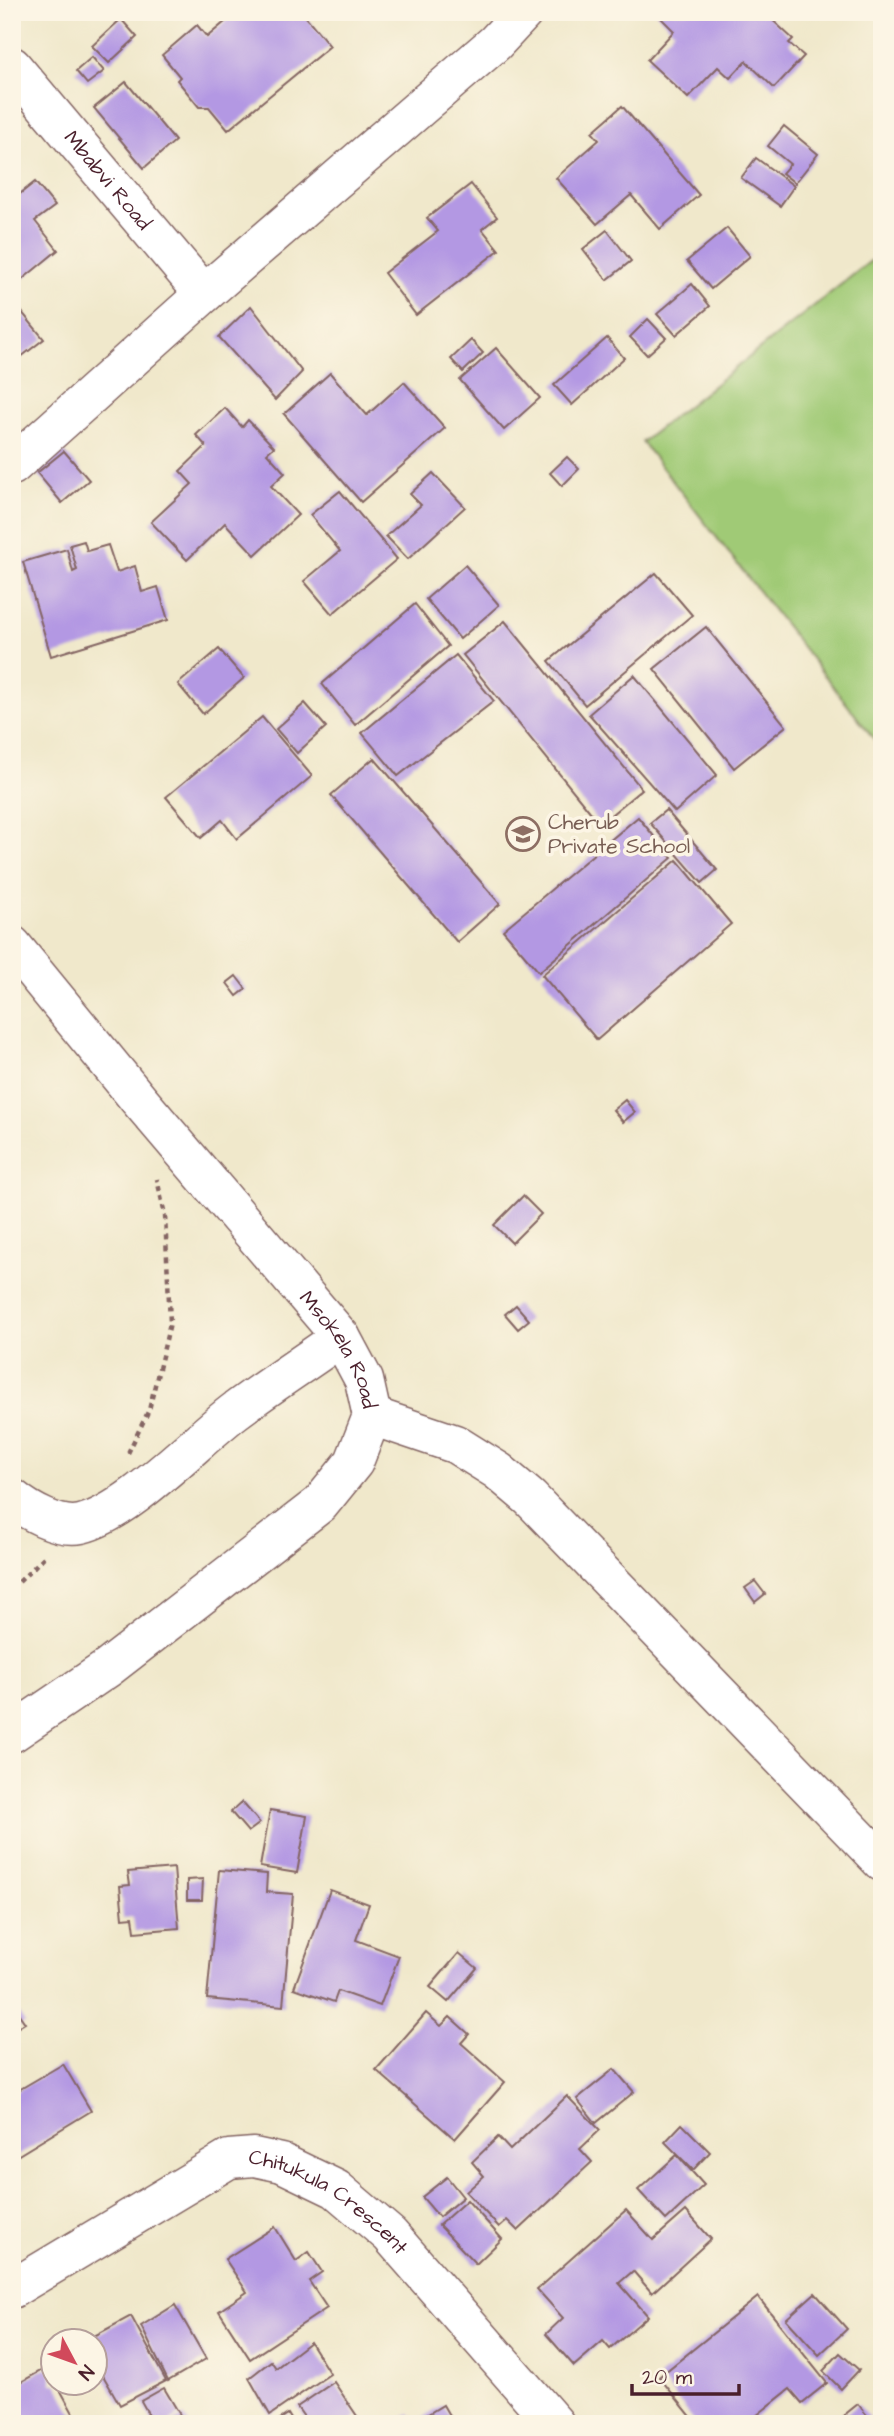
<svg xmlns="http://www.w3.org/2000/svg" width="894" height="2436" font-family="'Architects Daughter',sans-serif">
<rect width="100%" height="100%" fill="#fcf5e5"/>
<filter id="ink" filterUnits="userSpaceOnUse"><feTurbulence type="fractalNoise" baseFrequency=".0143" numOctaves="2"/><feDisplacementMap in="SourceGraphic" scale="14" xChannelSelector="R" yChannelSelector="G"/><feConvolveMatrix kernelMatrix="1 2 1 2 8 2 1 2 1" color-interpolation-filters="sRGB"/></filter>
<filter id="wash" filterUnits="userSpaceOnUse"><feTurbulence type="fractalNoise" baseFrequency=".00686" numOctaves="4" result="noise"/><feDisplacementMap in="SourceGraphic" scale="28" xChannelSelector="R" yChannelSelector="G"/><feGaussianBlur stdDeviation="1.57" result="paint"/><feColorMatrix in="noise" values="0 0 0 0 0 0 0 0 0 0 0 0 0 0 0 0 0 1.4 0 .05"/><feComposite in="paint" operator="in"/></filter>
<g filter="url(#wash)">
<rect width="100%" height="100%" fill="#f0e8cb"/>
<polygon fill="#a0ca76" stroke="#757450" stroke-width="2" points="882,252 882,749 642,442"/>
<g id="blocks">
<g fill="#b398e3">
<polygon points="219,12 302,12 330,46 228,130 209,107 199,107 177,80 180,77 162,55 197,25 207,37 226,21"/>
<polygon points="655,12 772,12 768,16 793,39 789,43 804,56 774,88 746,61 730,78 718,67 688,98 647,60 674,31"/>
<polygon points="121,19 137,37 109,63 92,46"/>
<polygon points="92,57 104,71 87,84 76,71"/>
<polygon points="126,82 175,141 144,168 94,108"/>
<polygon points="622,106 699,195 660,229 631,195 597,224 556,178 599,140 592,132"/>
<polygon points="784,126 818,154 795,183 782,173 790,164 768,146"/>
<polygon points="756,158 794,186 780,206 741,178"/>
<polygon points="35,182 55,206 35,221 58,250 12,288 12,192 16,197"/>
<polygon points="471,184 497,217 482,229 499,250 416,315 384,273 438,231 427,218"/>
<polygon points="727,228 750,256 711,289 687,261"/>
<polygon points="607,230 631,261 607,280 583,249"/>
<polygon points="692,284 710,306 676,335 657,314"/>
<polygon points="12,300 44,339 12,364"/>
<polygon points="251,306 302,372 275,400 219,337"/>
<polygon points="648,319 666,338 647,355 630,337"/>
<polygon points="607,338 624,358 572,405 554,385"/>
<polygon points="471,340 483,353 463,372 451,359"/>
<polygon points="496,348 540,398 504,430 460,380"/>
<polygon points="330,373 367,415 404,382 445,428 361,502 284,414"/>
<polygon points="225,408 242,427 248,420 274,447 267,453 285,473 271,486 298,515 255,555 225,523 187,560 151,522 192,484 180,471 206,446 196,435"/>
<polygon points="64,451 89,480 62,503 37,473"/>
<polygon points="567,457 579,469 562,486 550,473"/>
<polygon points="433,473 465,507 408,559 386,536 421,505 410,494"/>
<polygon points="340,491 397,559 332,614 304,581 340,551 310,515"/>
<polygon points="84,541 87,551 108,545 117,572 135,566 142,592 158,587 168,620 51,656 23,562 67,549 73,572 77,570 70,545"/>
<polygon points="465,565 499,605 460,639 426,599"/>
<polygon points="656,573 692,615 585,705 549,661"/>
<polygon points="415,604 448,646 355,725 322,684"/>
<polygon points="505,621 642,789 600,824 463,655"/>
<polygon points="706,627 786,726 734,768 654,669"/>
<polygon points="219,649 244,678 203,714 178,684"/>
<polygon points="456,655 494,701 398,776 362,733"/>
<polygon points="634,675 717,775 675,812 589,714"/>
<polygon points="305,703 326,727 297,753 276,729"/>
<polygon points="262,717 312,776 237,839 222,820 201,838 166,797"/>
<polygon points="374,758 500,904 457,942 331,795"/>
<polygon points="666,810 717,870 702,883 650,823"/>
<polygon points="638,817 672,858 539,972 503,930"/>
<polygon points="677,860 731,924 597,1040 542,975"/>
<polygon points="236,976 246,989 237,996 227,983"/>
<polygon points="625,1100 635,1112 623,1122 613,1110"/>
<polygon points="523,1196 541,1214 512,1243 494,1225"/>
<polygon points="516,1305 529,1320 518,1329 505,1314"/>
<polygon points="755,1581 765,1594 755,1602 745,1588"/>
<polygon points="242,1802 260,1823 248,1832 231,1812"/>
<polygon points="270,1810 307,1816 297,1873 260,1867"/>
<polygon points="174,1868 179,1928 135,1932 133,1917 123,1918 120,1886 130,1885 128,1872"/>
<polygon points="219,1870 267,1874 266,1892 293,1894 283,2006 207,1999"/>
<polygon points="203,1879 202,1900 187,1900 187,1880"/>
<polygon points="330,1890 369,1904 356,1940 399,1956 380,2006 338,1991 334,2002 294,1988"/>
<polygon points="459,1953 477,1968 448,2002 430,1987"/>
<polygon points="12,2004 25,2023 12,2031"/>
<polygon points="426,2013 441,2026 450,2017 469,2034 461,2043 505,2082 455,2139 376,2070"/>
<polygon points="63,2064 91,2111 12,2159 12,2094"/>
<polygon points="614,2069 634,2092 596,2123 577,2099"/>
<polygon points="567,2096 600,2130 580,2149 592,2162 518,2231 507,2220 499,2227 466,2192 484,2176 472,2162 498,2137 510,2150"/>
<polygon points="682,2124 710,2152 693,2170 665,2142"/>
<polygon points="677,2155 704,2185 666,2220 638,2190"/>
<polygon points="447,2177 463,2197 439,2217 422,2197"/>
<polygon points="467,2200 502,2239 476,2264 439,2225"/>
<polygon points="626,2210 653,2240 686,2211 711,2239 652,2293 633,2271 619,2283 648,2316 610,2349 603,2341 574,2366 546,2334 563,2318 537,2289"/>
<polygon points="275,2227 296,2261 309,2252 322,2272 309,2281 327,2308 250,2359 219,2311 247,2292 225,2259"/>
<polygon points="815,2293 847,2329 819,2355 786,2319"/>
<polygon points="758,2297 827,2383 802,2403 790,2389 746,2424 697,2424 659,2377"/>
<polygon points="175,2305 206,2359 168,2381 141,2326"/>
<polygon points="131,2316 166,2381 120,2405 94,2360 94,2342 83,2342"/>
<polygon points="310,2342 330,2374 270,2415 249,2378 271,2361 276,2368"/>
<polygon points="840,2353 859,2370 841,2389 823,2371"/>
<polygon points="48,2367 52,2376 52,2384 57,2384 79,2424 12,2424 12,2405 22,2400 14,2386"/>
<polygon points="334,2382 357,2416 346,2424 309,2424 297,2407"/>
<polygon points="164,2388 180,2415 166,2424 154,2424 141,2401"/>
<polygon points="858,2404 874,2424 833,2424"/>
<polygon points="443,2405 454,2424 393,2424 410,2414 415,2422"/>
<polygon points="288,2414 294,2424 273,2424"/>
<polygon points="184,2416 189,2424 171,2424"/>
</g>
</g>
</g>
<g filter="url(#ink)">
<use href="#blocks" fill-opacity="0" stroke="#846563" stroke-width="2"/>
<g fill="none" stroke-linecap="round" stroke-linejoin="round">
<g stroke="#846563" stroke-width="41">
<g id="minor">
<path id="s1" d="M12,66L204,294"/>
<polyline points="12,466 204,294 495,43 524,12"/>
<path id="s2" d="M12,945L139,1100L341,1337L364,1380L372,1416L354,1462L320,1504L108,1668L12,1733"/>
<polyline points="372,1416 455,1444 498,1471 530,1498 882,1862"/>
<path d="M12,1498C28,1511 59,1529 81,1524C128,1513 194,1442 235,1411C270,1385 306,1362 341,1337"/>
<path id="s3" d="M12,2289L229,2159L254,2157L282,2163L336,2189L390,2235L555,2424"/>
</g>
</g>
<g stroke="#846563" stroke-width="4.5" stroke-dasharray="5 5" stroke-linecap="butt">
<polyline points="128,1453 149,1410 170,1323 165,1215 157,1179"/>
<polyline points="12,1589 44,1557"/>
</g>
<use href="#minor" stroke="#fff" stroke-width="38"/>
</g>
</g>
<defs>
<g id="school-ring" transform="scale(1.75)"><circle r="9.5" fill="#fcf5e5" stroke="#8d6e63" stroke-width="1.5"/><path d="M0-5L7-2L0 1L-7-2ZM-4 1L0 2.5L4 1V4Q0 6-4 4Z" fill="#8d6e63"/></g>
</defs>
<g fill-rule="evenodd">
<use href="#school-ring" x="523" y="834"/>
</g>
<g text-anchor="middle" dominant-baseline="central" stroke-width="7" stroke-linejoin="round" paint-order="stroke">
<g font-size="21" fill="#4a1f2b" stroke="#fcf5e5">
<text stroke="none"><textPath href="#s1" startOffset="149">Mbabvi Road</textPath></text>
<text stroke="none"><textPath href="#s2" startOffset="522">Msokela Road</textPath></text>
<text stroke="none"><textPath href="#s3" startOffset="366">Chitukula Crescent</textPath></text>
</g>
<g font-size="21" fill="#785e54" stroke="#fcf5e5" text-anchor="start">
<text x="548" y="822">Cherub<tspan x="548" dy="24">Private School</tspan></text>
</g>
</g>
<rect width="894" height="2436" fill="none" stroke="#fcf5e5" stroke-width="42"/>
<g transform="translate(74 2362) rotate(131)"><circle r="33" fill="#fcf5e5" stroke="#b59f9b" stroke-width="2"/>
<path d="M0-5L12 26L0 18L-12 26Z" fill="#d1495b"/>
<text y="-10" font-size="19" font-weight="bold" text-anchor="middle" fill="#4a1f2b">N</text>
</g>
<path d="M632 2384v10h107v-10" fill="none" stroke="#4a1f2b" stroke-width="3.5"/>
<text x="642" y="2384" font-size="21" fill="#4a1f2b" stroke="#fcf5e5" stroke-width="5" paint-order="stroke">20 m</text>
</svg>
